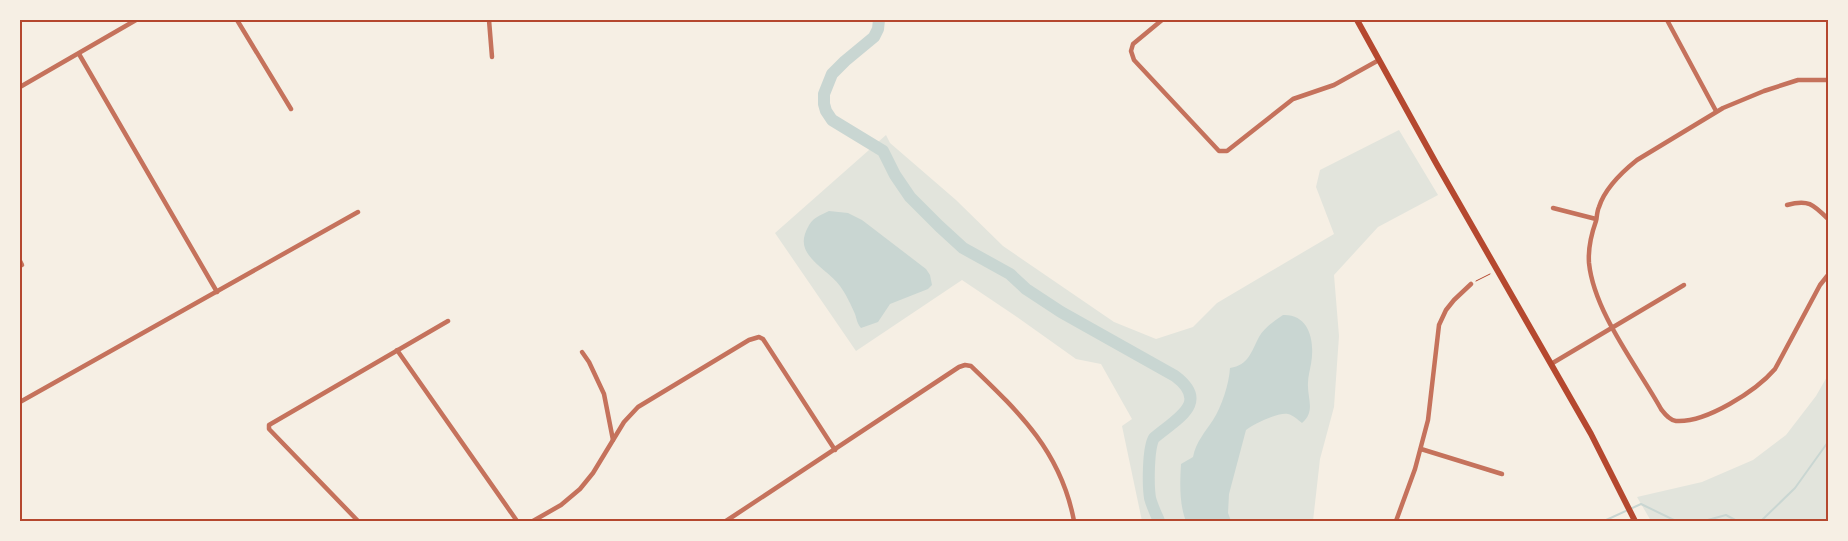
<svg xmlns="http://www.w3.org/2000/svg" width="1848" height="541" font-family="'PT Sans Narrow',sans-serif">
<rect width="100%" height="100%" fill="#f6efe4"/>
<g fill="#e2e4dc">
<polygon points="1399,130 1438,195 1378,227 1334,275 1339,336 1334,407 1320,459 1313,521 1142,521 1122,426 1132,419 1101,364 1076,359 1017,317 962,280 856,351 775,233 886,135 890,143 956,200 1003,246 1114,322 1156,339 1193,327 1217,303 1334,234 1316,187 1320,170"/>
<polygon points="1828,375 1828,521 1651,521 1637,497 1702,482 1753,460 1786,435 1816,396"/>
</g>
<g fill="#c9d6d2">
<path d="M829,211L848,213L862,220L926,269L930,275L932,285L928,289L890,304L878,322L861,328C857,323 857,320 855,314C851,305 846,294 840,286C829,270 797,257 805,234C811,219 814,218 829,211Z"/>
<path d="M1283,315C1310,314 1315,342 1311,364C1310,370 1308,376 1308,383C1307,398 1316,411 1302,423C1298,420 1293,415 1288,414C1278,412 1254,424 1246,430L1229,494L1228,513L1231,521H1186C1179,504 1180,482 1181,464L1193,457C1196,442 1205,432 1213,420C1222,406 1229,384 1230,368C1249,365 1251,352 1259,337C1264,328 1274,321 1283,315Z"/>
</g>
<g fill="none" stroke-linecap="round" stroke-linejoin="round">
<g stroke="#c9d6d2" stroke-width="2">
<polyline points="1604,521 1641,504 1676,521"/>
<polyline points="1704,521 1726,515 1737,521"/>
<polyline points="1761,521 1795,488 1828,442"/>
</g>
<path stroke="#c9d6d2" stroke-width="12" d="M879,20L878,29L874,37L845,61L832,74L824,94V104L826,111L832,120L883,151L895,175L910,197L939,226L963,248L1010,274L1026,289L1061,312L1175,376C1211,403 1176,419 1154,438C1148,448 1148,485 1150,498C1152,506 1156,514 1159,521"/>
<polyline stroke="#b5482f" stroke-width="1" points="1476,281 1490,274"/>
<g stroke="#c5725c" stroke-width="4.5">
<polyline points="237,20 291,109"/>
<polyline points="489,20 492,57"/>
<polyline points="1162,20 1133,44 1131,51 1134,60 1219,151 1227,151 1293,99 1334,85 1379,60"/>
<polyline points="1667,20 1716,111"/>
<polyline points="79,54 217,292"/>
<path d="M1828,80H1798L1764,91L1723,108L1637,160C1622,172 1605,188 1599,207C1597,211 1597,217 1596,221C1591,235 1588,249 1589,263C1594,312 1637,366 1661,409C1665,414 1669,420 1676,421C1706,423 1756,391 1775,369L1820,285L1828,275"/>
<polyline points="20,87 136,20"/>
<path d="M1787,205C1808,199 1813,204 1828,219"/>
<polyline points="1553,208 1596,219"/>
<polyline points="20,261 22,265"/>
<polyline points="397,350 517,521"/>
<polyline points="582,352 589,362 604,394 613,440"/>
<polyline points="1551,364 1684,285"/>
<polyline points="20,402 358,212"/>
<polyline points="1421,449 1502,474"/>
<polyline points="358,521 269,429 269,425 448,321"/>
<polyline points="533,521 561,505 580,489 593,473 624,422 638,407 749,340 759,337 763,339 835,450"/>
<path d="M726,521L959,367L965,365L971,366C1020,413 1061,452 1074,521"/>
<polyline points="1396,521 1415,469 1428,420 1439,325 1446,310 1454,300 1471,284"/>
</g>
<polyline stroke="#b5482f" stroke-width="6" points="1357,20 1436,163 1591,434 1635,521"/>
</g>
<rect width="1848" height="541" fill="none" stroke="#f6efe4" stroke-width="42"/>
<rect x="21" y="21" width="1806" height="499" fill="none" stroke="#b5482f" stroke-width="2"/>
</svg>
